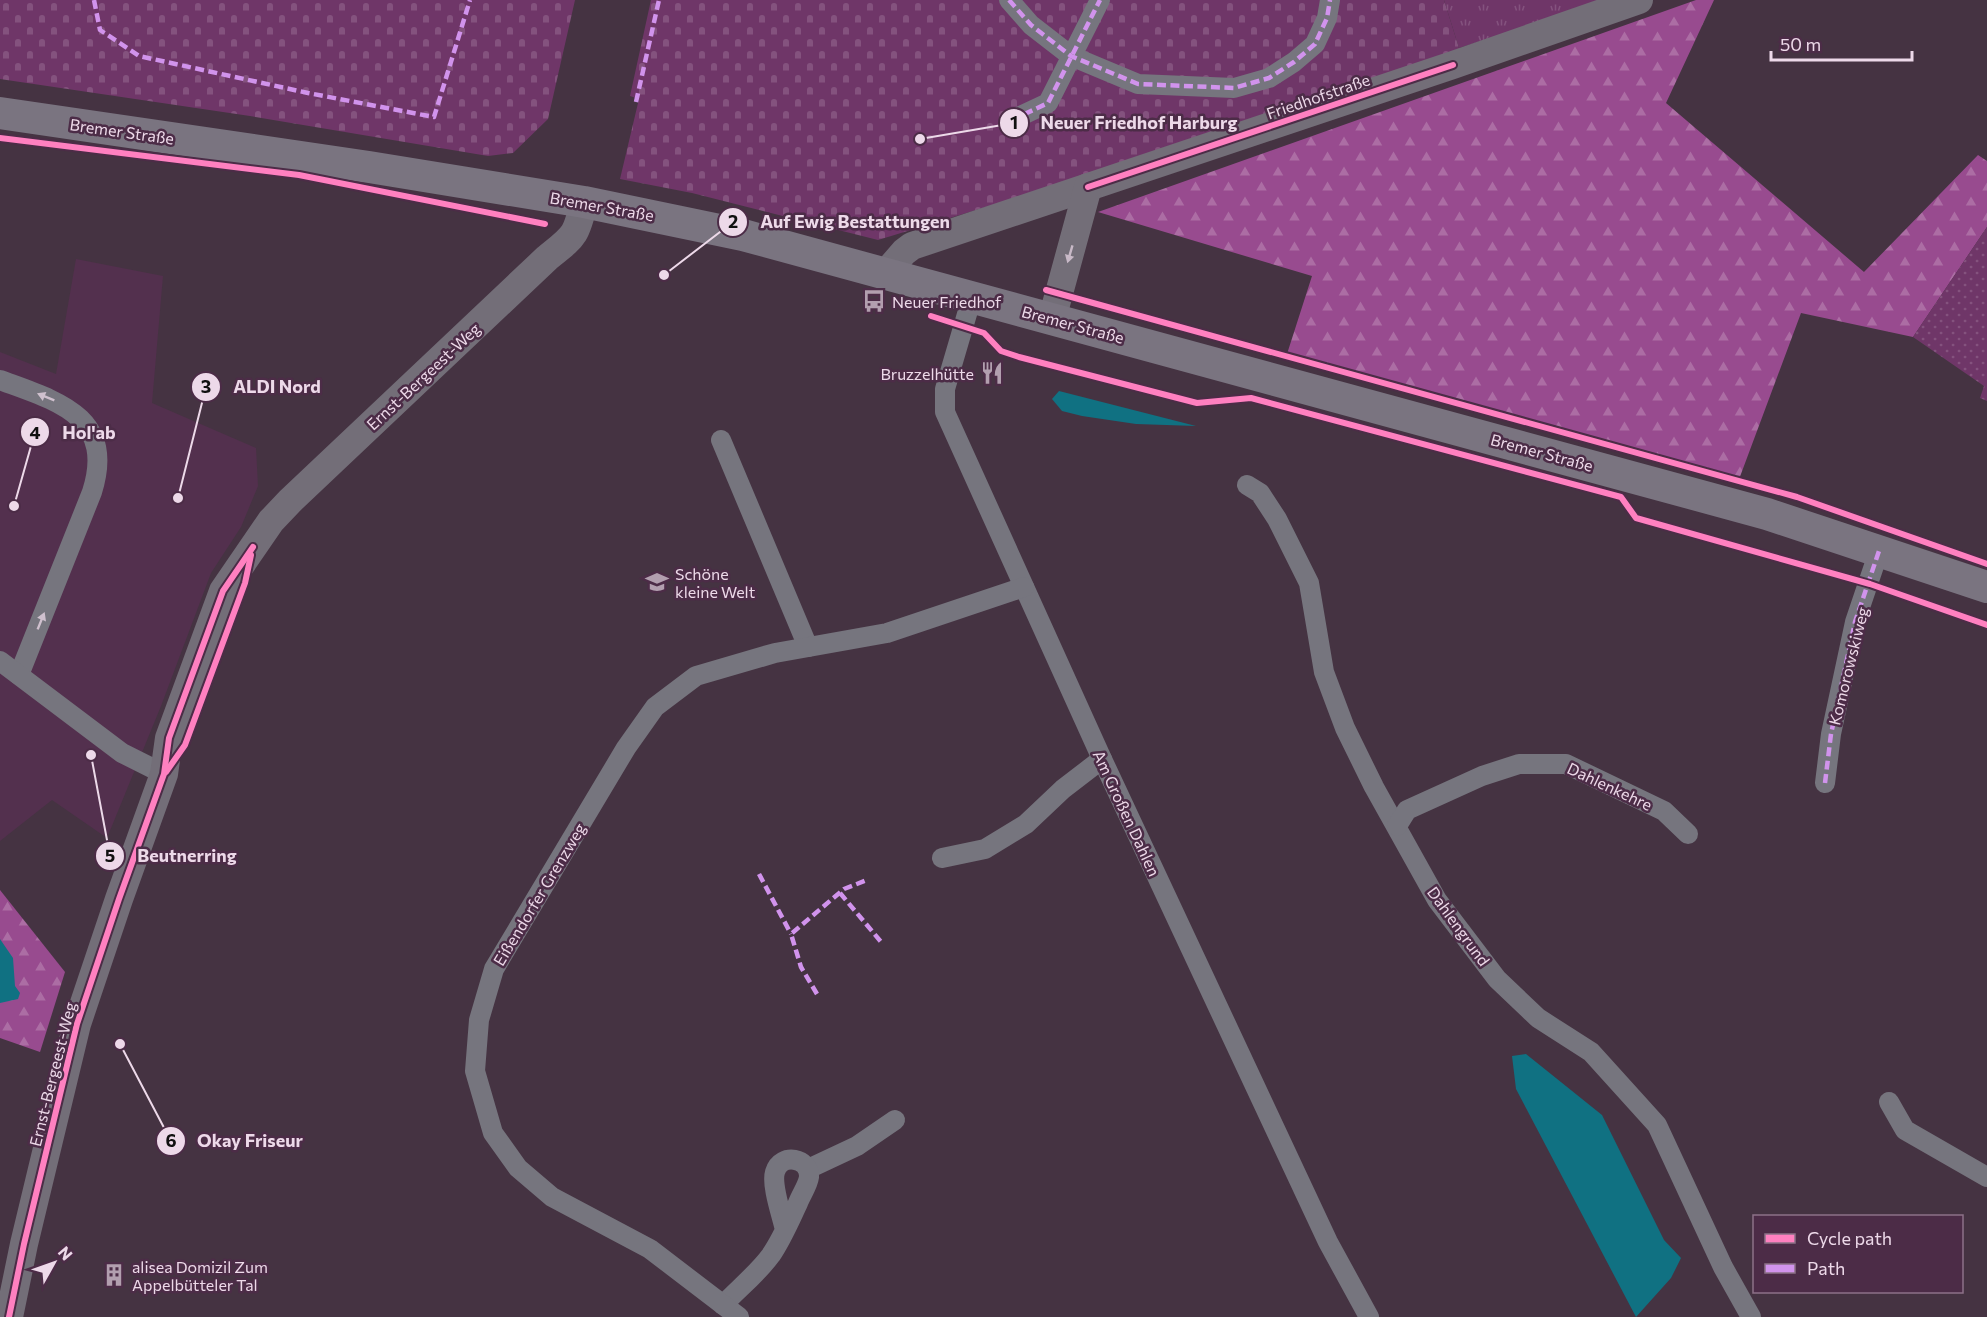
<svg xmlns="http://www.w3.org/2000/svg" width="1987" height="1317" font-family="Commissioner,sans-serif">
<defs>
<pattern id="grass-tufts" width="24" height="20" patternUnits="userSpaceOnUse" patternTransform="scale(1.5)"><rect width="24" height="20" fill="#6f3668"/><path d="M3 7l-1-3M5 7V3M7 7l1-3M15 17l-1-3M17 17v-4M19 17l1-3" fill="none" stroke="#84527e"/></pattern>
<pattern id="forest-firs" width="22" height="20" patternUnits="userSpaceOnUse" patternTransform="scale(1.5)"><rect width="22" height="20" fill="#984b8f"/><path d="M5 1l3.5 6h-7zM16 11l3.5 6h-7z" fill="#ac6da4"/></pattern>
<pattern id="cemetery-stones" width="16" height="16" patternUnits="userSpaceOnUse" patternTransform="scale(1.5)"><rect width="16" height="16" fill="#6f3668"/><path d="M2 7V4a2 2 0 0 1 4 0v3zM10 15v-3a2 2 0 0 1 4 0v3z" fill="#84527e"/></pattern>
<pattern id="park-dots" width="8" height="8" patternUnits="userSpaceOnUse" patternTransform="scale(1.5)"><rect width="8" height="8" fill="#6f3668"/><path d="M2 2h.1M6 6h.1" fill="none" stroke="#84527e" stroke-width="1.8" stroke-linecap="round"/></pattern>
</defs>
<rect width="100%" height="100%" fill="#453342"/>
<polygon fill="#53304e" points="76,259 163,276 152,403 256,448 258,486 241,527 211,573 161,706 107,838 52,800 0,841 0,352 56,374"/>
<polygon fill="url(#grass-tufts)" points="1444,0 1611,0 1459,48"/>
<g fill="url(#forest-firs)">
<polygon points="1696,0 1714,0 1666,103 1864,272 1978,155 1987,161 1987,227 1913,337 1801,313 1738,482 1287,354 1312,276 1098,212"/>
<polygon points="0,890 65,972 40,1052 0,1038"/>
</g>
<g fill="url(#cemetery-stones)">
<polygon points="0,0 575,0 548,119 513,153 488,156 250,116 0,79"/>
<polygon points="651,0 1444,0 1463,61 878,240 692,193 620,179 639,99 630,96"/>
</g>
<polygon fill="url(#park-dots)" points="1987,227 1987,401 1980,398 1984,386 1913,337"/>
<g fill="#107182">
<polygon points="1059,391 1196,426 1136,424 1082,416 1062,411 1052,399"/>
<polygon points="0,939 13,958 15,986 20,993 18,999 0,1003"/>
<polygon points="1526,1054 1602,1115 1664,1240 1681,1258 1671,1278 1636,1317 1516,1089 1512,1056"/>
</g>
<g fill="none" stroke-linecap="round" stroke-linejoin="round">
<g stroke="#76757e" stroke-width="20">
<polyline points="1009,0 1031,25 1071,56 1138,84 1234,88 1269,78 1294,62 1315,44 1327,18 1330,0"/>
<polyline points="1012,120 1048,103 1100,0"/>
<polyline points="972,297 945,389 945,412 1102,759 1328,1242 1369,1317"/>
<path d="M0,380C57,401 116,416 92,492L19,675"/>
<polyline points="721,440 808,647"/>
<polyline points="1247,485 1260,493 1277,519 1309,583 1324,672 1345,728 1374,787 1437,900 1497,979 1538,1018 1591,1052 1657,1125 1723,1267 1751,1317"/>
<polyline points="0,661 122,753 164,774"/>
<polyline points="1825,783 1831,734 1855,622 1879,551"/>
<polyline points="1397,826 1407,810 1482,776 1519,764 1566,764 1664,811 1688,834"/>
<polyline points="942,858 985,849 1026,824 1063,789 1102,759"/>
<polyline points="1889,1102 1905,1130 1987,1177"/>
<polyline points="808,1169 857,1146 895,1120"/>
<path d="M723,1305C738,1289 758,1273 771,1255C782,1239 790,1220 798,1203C801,1195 808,1185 809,1177C810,1158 781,1152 775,1172C771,1185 782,1216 785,1230"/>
<polyline points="739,1317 650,1249 552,1197 518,1168 493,1133 475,1071 479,1020 494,969 626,748 655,707 696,676 775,653 887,633 1024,587"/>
</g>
<g stroke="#736e78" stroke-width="28">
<polyline points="886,273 904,252 912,246 1453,65 1639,0"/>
<polyline points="1052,319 1088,187"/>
<path d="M9,1317L24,1244L77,1024L119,899L164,774L169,738L223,591L271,521L290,501L547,258C574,236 576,237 584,202"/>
</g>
<polyline stroke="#7a7480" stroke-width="32" points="0,113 369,167 584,202 743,235 1767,514 1987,587"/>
<g stroke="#d193ec" stroke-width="4.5" stroke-dasharray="9 4.5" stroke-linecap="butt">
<polyline points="94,0 100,30 139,56 308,93 434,117 470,0"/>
<polyline points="1009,0 1031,25 1071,56 1138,84 1234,88 1269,78 1294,62 1315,44 1327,18 1330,0"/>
<polyline points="636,102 659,0"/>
<polyline points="1012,120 1048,103 1100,0"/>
<polyline points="1825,783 1831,734 1855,622 1879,551"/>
<polyline points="759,874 791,934"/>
<polyline points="840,893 882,943"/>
<polyline points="817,994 801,967 791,934 844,889 867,880"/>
</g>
<g stroke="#4c2c47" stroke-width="10">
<g id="cycleway">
<polyline points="0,138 299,175 545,224"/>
<polyline points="1088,187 1453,65"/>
<polyline points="1046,290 1797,497 1987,564"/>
<polyline points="931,316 984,333 1001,351 1019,357 1197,403 1251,398 1621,497 1636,518 1870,584 1987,625"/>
<polyline points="166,772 185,745 245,583 251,555"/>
<polyline points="9,1317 24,1244 77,1024 119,899 164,774 169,738 223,591 253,547"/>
</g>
</g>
<use href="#cycleway" stroke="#ff80c0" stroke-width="6"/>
</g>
<defs><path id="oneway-solid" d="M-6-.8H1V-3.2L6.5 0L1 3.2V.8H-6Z" transform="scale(1.5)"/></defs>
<use fill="#c8b9c7" href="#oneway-solid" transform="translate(1070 254) rotate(106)"/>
<g fill="#cfc0ce">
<use href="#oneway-solid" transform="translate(46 397) rotate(-158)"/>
<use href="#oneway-solid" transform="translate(41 621) rotate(-68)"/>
</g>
<defs>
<g id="bus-bare" transform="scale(1.8)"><path d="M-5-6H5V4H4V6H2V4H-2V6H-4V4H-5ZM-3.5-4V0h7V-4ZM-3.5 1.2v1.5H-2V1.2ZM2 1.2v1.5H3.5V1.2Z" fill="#b29faf" stroke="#4c2c47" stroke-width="2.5" paint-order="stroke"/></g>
<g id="restaurant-bare" transform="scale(1.8)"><path d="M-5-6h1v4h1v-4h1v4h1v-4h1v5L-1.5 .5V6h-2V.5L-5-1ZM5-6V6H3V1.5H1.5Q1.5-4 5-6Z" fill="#b29faf" stroke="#4c2c47" stroke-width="2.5" paint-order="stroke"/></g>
<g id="school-bare" transform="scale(1.8)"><path d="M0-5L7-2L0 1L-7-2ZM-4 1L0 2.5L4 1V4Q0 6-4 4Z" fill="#b29faf" stroke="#4c2c47" stroke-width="2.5" paint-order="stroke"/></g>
<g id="building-bare" transform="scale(1.8)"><path d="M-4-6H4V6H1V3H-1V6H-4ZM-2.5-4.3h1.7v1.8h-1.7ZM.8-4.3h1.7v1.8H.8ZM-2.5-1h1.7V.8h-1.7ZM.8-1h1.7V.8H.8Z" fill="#b29faf" stroke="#4c2c47" stroke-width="2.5" paint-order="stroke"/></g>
</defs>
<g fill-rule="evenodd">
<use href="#bus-bare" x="874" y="301"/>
<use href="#restaurant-bare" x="992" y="373"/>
<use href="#school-bare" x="657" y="582"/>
<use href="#building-bare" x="114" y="1275"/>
</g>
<g text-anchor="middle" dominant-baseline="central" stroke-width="5" stroke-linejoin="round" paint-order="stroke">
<g font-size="16" fill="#edd9e9" stroke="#4c2c47">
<text transform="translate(1318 96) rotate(-19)">Friedhofstraße</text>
<text transform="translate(122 131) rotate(8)">Bremer Straße</text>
<text transform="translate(602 206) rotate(10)">Bremer Straße</text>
<text transform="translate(1073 324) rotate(15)">Bremer Straße</text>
<text transform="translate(423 376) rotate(-43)">Ernst-Bergeest-Weg</text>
<text transform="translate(1542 452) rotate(15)">Bremer Straße</text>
<text transform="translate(1848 666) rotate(-76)">Komorowskiweg</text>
<text transform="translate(1610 786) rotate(25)">Dahlenkehre</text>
<text transform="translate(1127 813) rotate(65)">Am Großen Dahlen</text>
<text transform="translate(539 894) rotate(-59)">Eißendorfer Grenzweg</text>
<text transform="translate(1459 926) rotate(54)">Dahlengrund</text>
<text transform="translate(52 1074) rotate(-76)">Ernst-Bergeest-Weg</text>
</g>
<g font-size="16" fill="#edd9e9" stroke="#4c2c47" text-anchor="start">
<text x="892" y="301">Neuer Friedhof</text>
<text x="974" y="373" text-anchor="end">Bruzzelhütte</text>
<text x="675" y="573">Schöne<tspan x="675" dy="18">kleine Welt</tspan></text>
<text x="132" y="1266">alisea Domizil Zum<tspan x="132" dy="18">Appelbütteler Tal</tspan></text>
</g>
</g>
<path fill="none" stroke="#edd9e9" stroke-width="2" d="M920 139L1014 123M664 275L733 222M178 498L206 387M14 506L35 432M91 755L110 856M120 1044L171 1141"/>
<g fill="#edd9e9" stroke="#4c2c47" stroke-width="2">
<circle cx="920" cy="139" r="6"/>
<circle cx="664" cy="275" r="6"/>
<circle cx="178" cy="498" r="6"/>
<circle cx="14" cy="506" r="6"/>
<circle cx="91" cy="755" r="6"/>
<circle cx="120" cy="1044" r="6"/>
<circle cx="1014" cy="123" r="15"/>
<circle cx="733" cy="222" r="15"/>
<circle cx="206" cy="387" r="15"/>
<circle cx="35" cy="432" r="15"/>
<circle cx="110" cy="856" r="15"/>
<circle cx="171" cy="1141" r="15"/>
</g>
<g font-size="18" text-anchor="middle" font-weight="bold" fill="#111">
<text x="1014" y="129">1</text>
<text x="733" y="228">2</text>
<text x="206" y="393">3</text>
<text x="35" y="439">4</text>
<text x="110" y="862">5</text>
<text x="171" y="1147">6</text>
</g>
<g font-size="18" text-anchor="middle" font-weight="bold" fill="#edd9e9" stroke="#4c2c47" stroke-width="5" stroke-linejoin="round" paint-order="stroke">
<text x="1139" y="129">Neuer Friedhof Harburg</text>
<text x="855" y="228">Auf Ewig Bestattungen</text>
<text x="277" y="393">ALDI Nord</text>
<text x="89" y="439">Hol'ab</text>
<text x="187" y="862">Beutnerring</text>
<text x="250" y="1147">Okay Friseur</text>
</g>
<rect x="1753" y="1215" width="210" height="78" fill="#4c2c47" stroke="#8c7188" stroke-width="1.5"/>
<rect x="1765" y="1234" width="30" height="9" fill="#ff80c0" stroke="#8c7188" stroke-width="1.5"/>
<text x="1807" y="1245" font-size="18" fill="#edd9e9">Cycle path</text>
<rect x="1765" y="1264" width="30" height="9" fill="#d193ec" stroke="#8c7188" stroke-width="1.5"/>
<text x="1807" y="1275" font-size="18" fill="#edd9e9">Path</text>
<g transform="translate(54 1263) rotate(50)" stroke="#4c2c47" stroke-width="4.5" paint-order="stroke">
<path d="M0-4.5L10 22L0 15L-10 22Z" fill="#edd9e9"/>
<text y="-9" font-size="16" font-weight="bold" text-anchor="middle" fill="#edd9e9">N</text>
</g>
<path d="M1771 51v9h141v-9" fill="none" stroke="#edd9e9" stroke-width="3"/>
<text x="1780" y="51" font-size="18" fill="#edd9e9" stroke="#4c2c47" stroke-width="4.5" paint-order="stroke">50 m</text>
</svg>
